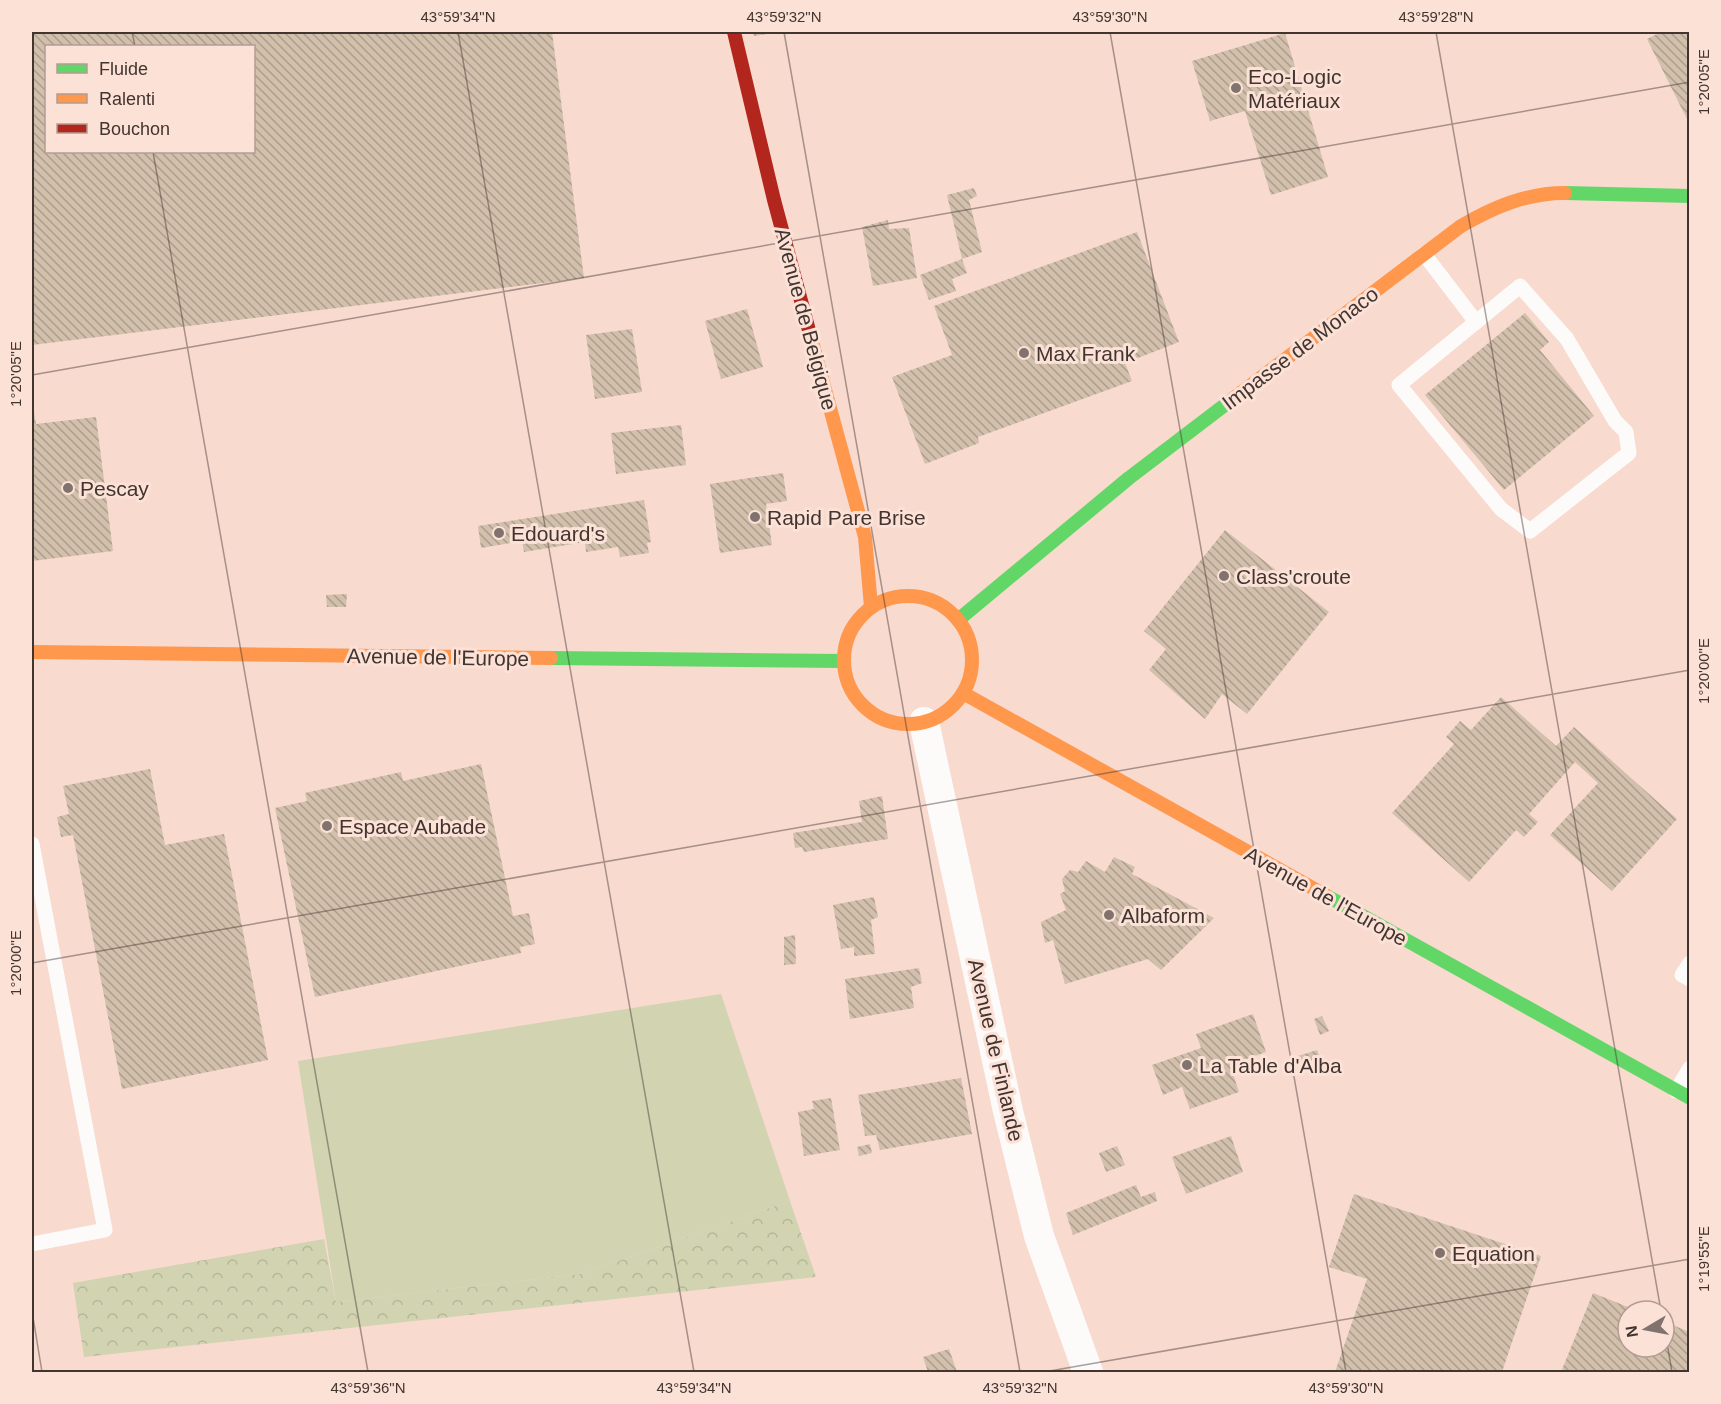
<svg xmlns="http://www.w3.org/2000/svg" width="1721" height="1404" font-family="Arial,sans-serif">
<defs>
<pattern id="forest-crowns" width="20" height="18" patternUnits="userSpaceOnUse" patternTransform="scale(1.5)"><rect width="20" height="18" fill="#d2d3b1"/><path d="M2 6a3 3 0 1 1 6 0M12 15a3 3 0 1 1 6 0" fill="none" stroke="#b6b699"/></pattern>
<pattern id="building-back-hatch" width="6" height="6" patternUnits="userSpaceOnUse" patternTransform="scale(1.5)"><rect width="6" height="6" fill="#d2c0ac"/><path d="M-1 5l2 2M0 0l6 6M5-1l2 2" fill="none" stroke="#ac9d8c"/></pattern>
</defs>
<rect width="100%" height="100%" fill="#f4e5df"/>
<path fill="#f8dacf" fill-rule="evenodd" d="M32,32H1689V1372H32ZM46,46H254V152H46ZM1628,1311H1664V1347H1628Z"/>
<polygon fill="#d2d3b1" points="721,994 790,1201 581,1274 336,1302 298,1061"/>
<polygon fill="url(#forest-crowns)" points="790,1201 816,1277 84,1357 73,1283 324,1239 336,1302 581,1274"/>
<g fill="url(#building-back-hatch)" fill-rule="evenodd">
<path d="M32,32H552L584,278L32,345ZM46,46H254V152H46Z"/>
<polygon points="753,32 774,32 774,33 754,36"/>
<polygon points="1661,32 1689,32 1689,123 1647,39"/>
<polygon points="1285,33 1328,177 1271,195 1245,111 1210,121 1192,61"/>
<polygon points="974,188 977,196 969,200 982,252 962,259 947,195"/>
<polygon points="888,220 889,229 909,228 917,278 873,286 862,227"/>
<polygon points="1137,232 1179,342 1125,363 1132,381 978,437 979,443 925,464 892,377 952,355 934,306"/>
<polygon points="962,259 967,273 952,279 956,291 929,300 920,275"/>
<polygon points="747,309 763,367 721,379 705,321"/>
<polygon points="1525,313 1549,342 1540,350 1594,416 1504,490 1425,395"/>
<polygon points="632,329 642,392 595,399 586,335"/>
<polygon points="32,400 36,424 96,417 113,551 32,561"/>
<polygon points="681,425 686,465 616,474 611,433"/>
<polygon points="783,473 787,501 766,504 772,545 720,553 710,484"/>
<polygon points="644,500 651,542 647,543 649,553 620,557 618,547 586,552 585,542 524,552 522,541 481,548 478,526"/>
<polygon points="1225,530 1329,612 1247,714 1222,694 1205,719 1149,670 1166,649 1144,631"/>
<polygon points="347,594 346,607 327,607 326,595"/>
<polygon points="1501,697 1556,746 1574,727 1677,819 1612,891 1550,835 1598,783 1575,762 1529,814 1538,822 1524,837 1516,830 1469,882 1392,813 1454,744 1446,737 1460,721 1471,730"/>
<polygon points="481,764 513,916 529,913 535,944 520,947 521,953 315,997 275,808 307,801 305,793 401,772 403,781"/>
<polygon points="150,769 165,845 224,834 268,1060 122,1089 73,835 61,837 57,817 69,814 63,786"/>
<polygon points="882,796 888,839 804,852 802,847 795,848 793,833 862,822 859,801"/>
<polygon points="1114,857 1135,867 1132,874 1214,918 1161,970 1148,959 1065,984 1053,940 1045,943 1041,922 1066,910 1060,894 1065,891 1062,879 1070,870 1078,872 1086,861 1105,872"/>
<polygon points="874,897 878,917 871,920 875,954 854,956 854,947 841,949 833,905"/>
<polygon points="795,935 796,964 784,965 784,937"/>
<polygon points="919,968 922,983 911,987 914,1008 850,1019 845,979"/>
<polygon points="1253,1014 1266,1052 1230,1065 1239,1092 1190,1109 1182,1087 1163,1095 1152,1065 1201,1048 1196,1034"/>
<polygon points="1322,1016 1329,1031 1320,1035 1314,1019"/>
<polygon points="1317,1050 1322,1063 1302,1070 1298,1056"/>
<polygon points="961,1078 972,1134 880,1150 876,1135 865,1136 858,1095"/>
<polygon points="831,1098 840,1150 804,1156 798,1112 814,1109 812,1101"/>
<polygon points="1231,1136 1243,1172 1186,1194 1172,1157"/>
<polygon points="870,1144 872,1153 859,1156 857,1147"/>
<polygon points="1117,1146 1125,1165 1106,1172 1099,1153"/>
<polygon points="1136,1185 1141,1197 1155,1192 1157,1201 1073,1235 1066,1213"/>
<polygon points="1354,1194 1541,1256 1502,1372 1335,1372 1367,1279 1329,1267"/>
<polygon points="1593,1293 1638,1311 1628,1311 1628,1347 1664,1347 1664,1321 1689,1332 1689,1372 1561,1372"/>
<polygon points="949,1349 957,1372 928,1372 923,1357"/>
</g>
<g fill="none" stroke-linecap="round" stroke-linejoin="round">
<g stroke="#fdfbfa" stroke-width="15">
<polyline points="1424,254 1476,322"/>
<polygon points="1520,286 1567,339 1615,421 1626,432 1629,453 1530,531 1501,509 1399,385"/>
<polyline points="32,844 105,1230 32,1244"/>
<polyline points="1690,963 1682,975 1690,979"/>
<polyline points="1676,1091 1690,1068"/>
</g>
<polyline stroke="#fdfbfa" stroke-width="30" points="924,722 1008,1111 1039,1236 1088,1372"/>
<g stroke="#63d668" stroke-width="14">
<polyline points="1565,193 1690,196"/>
<polyline points="958,620 1129,478 1234,398"/>
<polyline points="551,658 844,661"/>
<polyline points="1327,896 1690,1098"/>
</g>
<g stroke="#ff974d" stroke-width="14">
<polyline points="811,338 865,537 871,607"/>
<path d="M1234,398L1461,226C1494,207 1526,193 1565,193"/>
<circle cx="908" cy="660" r="64"/>
<polyline points="32,652 551,658"/>
<polyline points="963,693 1327,896"/>
</g>
<polyline stroke="#b3261e" stroke-width="14" points="734,32 774,200 811,338"/>
</g>
<path fill="none" stroke="#423530" stroke-width="1.5" stroke-opacity="0.45" d="M132,32L135,46M458,32L694,1372M784,32L1020,1372M1110,32L1346,1372M1436,32L1661,1311M153,152L368,1372M32,375L1690,82M32,963L1690,670M32,1311L42,1372M1664,1326L1672,1372M1044,1372L1690,1259"/>
<g fill="#80736d" stroke="#fce1d7" stroke-width="2">
<circle cx="1236" cy="88" r="6"/>
<circle cx="1024" cy="353" r="6"/>
<circle cx="68" cy="488" r="6"/>
<circle cx="755" cy="517" r="6"/>
<circle cx="499" cy="533" r="6"/>
<circle cx="1224" cy="576" r="6"/>
<circle cx="327" cy="826" r="6"/>
<circle cx="1109" cy="915" r="6"/>
<circle cx="1187" cy="1065" r="6"/>
<circle cx="1440" cy="1253" r="6"/>
</g>
<g text-anchor="middle" dominant-baseline="central" stroke-width="6" stroke-linejoin="round" paint-order="stroke">
<g font-size="21" fill="#423530" stroke="#fce1d7" text-anchor="start">
<text x="1248" y="76">Eco-Logic<tspan x="1248" dy="24">Matériaux</tspan></text>
<text x="1036" y="353">Max Frank</text>
<text x="80" y="488">Pescay</text>
<text x="767" y="517">Rapid Pare Brise</text>
<text x="511" y="533">Edouard's</text>
<text x="1236" y="576">Class'croute</text>
<text x="339" y="826">Espace Aubade</text>
<text x="1121" y="915">Albaform</text>
<text x="1199" y="1065">La Table d'Alba</text>
<text x="1452" y="1253">Equation</text>
</g>
<g font-size="21" fill="#423530" stroke="#fce1d7">
<text transform="translate(806 319) rotate(75)">Avenue de Belgique</text>
<text transform="translate(1300 348) rotate(-37)">Impasse de Monaco</text>
<text transform="translate(438 657) rotate(1)">Avenue de l'Europe</text>
<text transform="translate(1326 896) rotate(29)">Avenue de l'Europe</text>
<text transform="translate(996 1050) rotate(77)">Avenue de Finlande</text>
</g>
</g>
<rect width="1721" height="1404" fill="none" stroke="#fce1d7" stroke-width="66"/>
<rect x="45" y="45" width="210" height="108" fill="#fce1d7" stroke="#b29c94" stroke-width="1.5"/>
<rect x="57" y="64" width="30" height="9" fill="#63d668" stroke="#b29c94" stroke-width="1.5"/>
<text x="99" y="75" font-size="18" fill="#423530">Fluide</text>
<rect x="57" y="94" width="30" height="9" fill="#ff974d" stroke="#b29c94" stroke-width="1.5"/>
<text x="99" y="105" font-size="18" fill="#423530">Ralenti</text>
<rect x="57" y="124" width="30" height="9" fill="#b3261e" stroke="#b29c94" stroke-width="1.5"/>
<text x="99" y="135" font-size="18" fill="#423530">Bouchon</text>
<g transform="translate(1646 1329) rotate(260)"><circle r="28" fill="#fce1d7" stroke="#b29c94" stroke-width="1.5"/>
<path d="M0-4.5L10 22L0 15L-10 22Z" fill="#80736d"/>
<text y="-9" font-size="16" font-weight="bold" text-anchor="middle" fill="#423530">N</text>
</g>
<rect x="33" y="33" width="1655" height="1338" fill="none" stroke="#423530" stroke-width="2"/>
<g font-size="15" text-anchor="middle" fill="#423530">
<text x="458" y="22">43°59'34"N</text>
<text x="784" y="22">43°59'32"N</text>
<text x="1110" y="22">43°59'30"N</text>
<text x="1436" y="22">43°59'28"N</text>
<text transform="translate(1704 82) rotate(-90)" y="5">1°20'05"E</text>
<text transform="translate(16 374) rotate(-90)" y="5">1°20'05"E</text>
<text transform="translate(1704 671) rotate(-90)" y="5">1°20'00"E</text>
<text transform="translate(16 963) rotate(-90)" y="5">1°20'00"E</text>
<text transform="translate(1704 1259) rotate(-90)" y="5">1°19'55"E</text>
<text x="368" y="1393">43°59'36"N</text>
<text x="694" y="1393">43°59'34"N</text>
<text x="1020" y="1393">43°59'32"N</text>
<text x="1346" y="1393">43°59'30"N</text>
</g>
</svg>
